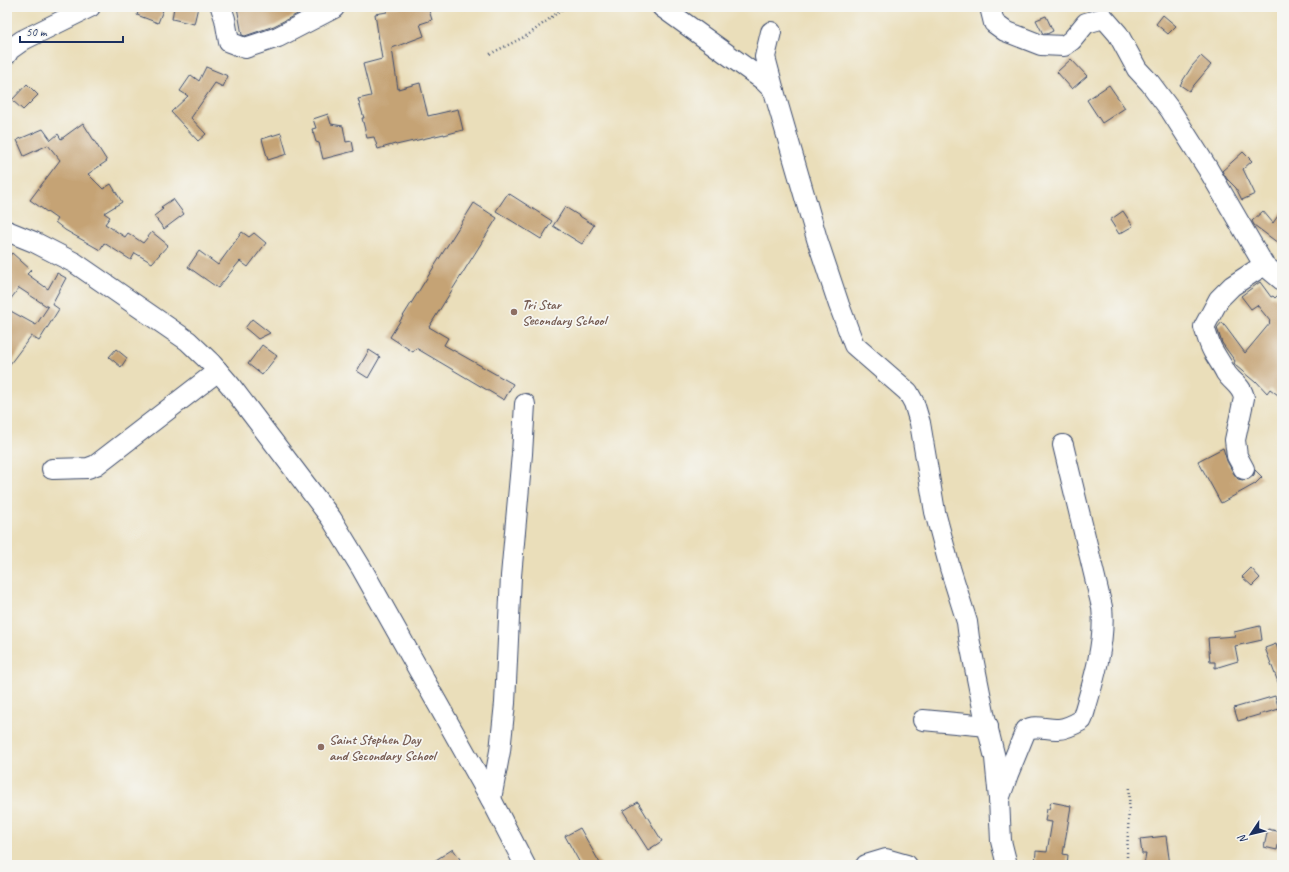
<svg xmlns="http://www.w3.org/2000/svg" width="1289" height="872" font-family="Caveat,sans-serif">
<rect width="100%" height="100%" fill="#f6f6f2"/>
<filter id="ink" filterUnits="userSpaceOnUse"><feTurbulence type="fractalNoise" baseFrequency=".025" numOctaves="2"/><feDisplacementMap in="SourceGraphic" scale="8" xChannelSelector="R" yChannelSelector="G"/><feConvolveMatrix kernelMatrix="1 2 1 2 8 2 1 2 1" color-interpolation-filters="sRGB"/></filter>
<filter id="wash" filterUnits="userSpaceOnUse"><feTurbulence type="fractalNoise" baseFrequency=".012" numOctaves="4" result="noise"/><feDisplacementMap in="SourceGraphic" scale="16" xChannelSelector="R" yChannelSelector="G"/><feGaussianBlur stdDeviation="0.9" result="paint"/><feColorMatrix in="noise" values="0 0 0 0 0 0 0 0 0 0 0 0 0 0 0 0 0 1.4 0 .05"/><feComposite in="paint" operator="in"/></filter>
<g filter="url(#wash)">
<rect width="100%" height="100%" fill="#eadeba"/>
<g id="blocks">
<g fill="#c5a375">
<polygon points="140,7 155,7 163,10 158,23 137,15"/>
<polygon points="174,7 198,7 194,24 172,19"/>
<polygon points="237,7 247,7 248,9 262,7 311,7 274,26 245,36 242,35"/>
<polygon points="385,7 428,7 432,20 420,24 424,36 392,48 398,89 420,83 428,116 458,109 463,130 444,135 444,134 396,145 395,144 378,149 374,137 367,138 362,118 364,118 358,99 371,96 363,64 382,59 375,14 387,12"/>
<polygon points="1163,15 1176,26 1168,34 1156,24"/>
<polygon points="1046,16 1053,31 1047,34 1043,34 1036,20"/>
<polygon points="1201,56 1211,65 1189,91 1180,85 1192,66"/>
<polygon points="1071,59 1087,76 1072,89 1057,72"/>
<polygon points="206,67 228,76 223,87 215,83 191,118 206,134 198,141 171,112 188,96 180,91 191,75 199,81"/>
<polygon points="27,84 38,95 23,110 12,100"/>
<polygon points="1109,85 1125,108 1102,123 1087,100"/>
<polygon points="328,114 331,124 343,126 346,142 352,141 354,151 323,159 319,143 316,142 312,129 316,128 313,119"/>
<polygon points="83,123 107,161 88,174 103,189 111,184 122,202 104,213 110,217 105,224 125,237 128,233 143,243 152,232 168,245 152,263 135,253 131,260 104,243 100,250 65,230 55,222 57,219 30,200 60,160 48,145 24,156 17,140 43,129 51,140 58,134 61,139"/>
<polygon points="281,133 287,154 268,160 262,139"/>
<polygon points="1243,152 1252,161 1243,169 1255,194 1242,200 1236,188 1227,179 1222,171"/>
<polygon points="508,193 552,221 541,239 496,211"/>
<polygon points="173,199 184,214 164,229 154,216 163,209 161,207"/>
<polygon points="474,203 497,218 429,327 448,338 444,345 513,384 504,400 416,348 413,352 390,337"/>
<polygon points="565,207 594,225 582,244 553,226"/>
<polygon points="1282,210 1282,246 1254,225 1252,221 1263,211 1273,223"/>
<polygon points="1123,211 1133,226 1119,234 1110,220"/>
<polygon points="242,232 249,237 254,233 266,243 248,267 240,261 218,288 188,267 199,251 218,265"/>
<polygon points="12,253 31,270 27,274 48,289 57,273 66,278 52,304 59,309 39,341 31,336 7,368 7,309 36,325 48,307 19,288 7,304 7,259"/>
<polygon points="1260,282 1271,297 1273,296 1275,298 1282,291 1282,398 1270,389 1267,393 1256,381 1255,382 1236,366 1234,363 1235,361 1222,343 1217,328 1222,322 1245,353 1270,323 1269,322 1270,321 1257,305 1251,309 1241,296"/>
<polygon points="252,319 270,333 258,339 245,328"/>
<polygon points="262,345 277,356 262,375 248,364"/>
<polygon points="116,349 127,358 121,367 109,357"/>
<polygon points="369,350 380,357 368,378 357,371"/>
<polygon points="1223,448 1227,461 1234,474 1238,479 1243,480 1249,479 1254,475 1255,470 1262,477 1255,484 1221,503 1198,461"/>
<polygon points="1251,568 1260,578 1252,586 1242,577"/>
<polygon points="1260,626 1262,640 1235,646 1238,661 1215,668 1215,662 1210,662 1208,638 1235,636 1234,632"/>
<polygon points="1276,644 1282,661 1282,690 1281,690 1265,648"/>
<polygon points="1275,696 1279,709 1238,721 1234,708"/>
<polygon points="638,802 662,841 648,850 623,811"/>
<polygon points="1051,802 1071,806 1063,854 1068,855 1067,865 1035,865 1036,851 1047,852 1052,822 1045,821 1047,809 1049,809"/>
<polygon points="580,828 601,865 581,865 565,836"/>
<polygon points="1268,829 1281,832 1277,850 1264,847"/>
<polygon points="1166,836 1170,865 1144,865 1146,854 1142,854 1140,839"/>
<polygon points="453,849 464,865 428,865"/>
</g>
</g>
</g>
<g filter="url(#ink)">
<use href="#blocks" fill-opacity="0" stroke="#3a496c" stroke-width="1"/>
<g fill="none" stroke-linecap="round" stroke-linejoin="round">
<g stroke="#3a496c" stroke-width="22">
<g id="minor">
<polyline points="221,7 225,19 229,42 245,48 278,37 334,8"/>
<polyline points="662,7 763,80 774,91"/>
<polyline points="990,7 994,23 1005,31 1041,45 1064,46 1072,40 1086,23 1104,18 1118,34 1137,69 1150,83 1171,111 1208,169 1264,265 1282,280"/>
<polyline points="771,32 765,57 774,91 817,239 839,305 854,345 908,392 914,403 920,423 935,512 950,568 967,622 969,638 984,713 995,758 999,799"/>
<polyline points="7,54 9,50 23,40 90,7"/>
<polyline points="7,231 34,242 75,263 188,341 211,363 230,385 331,518 362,569 491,799 525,865"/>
<polyline points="52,469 88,468 96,465 218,371"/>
<path d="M1244,469L1237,456L1235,440L1244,398C1242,386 1232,382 1226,373C1222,365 1217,358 1213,351C1209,344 1207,335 1204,327L1219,299L1232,286L1264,265"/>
<polyline points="923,720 988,726"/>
<polyline points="491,799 500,751 505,703 511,576 522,454 525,404"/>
<polyline points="866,865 886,859 907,865"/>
<path d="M1007,865L1001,841L999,799L1008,774L1026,730C1035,724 1048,730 1058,729C1066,729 1075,724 1082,720C1092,686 1106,644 1102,607L1063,445"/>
</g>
</g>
<g stroke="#3a496c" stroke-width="2.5" stroke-dasharray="1 3" stroke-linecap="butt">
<polyline points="490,54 528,35 565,7"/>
<polyline points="1127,865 1127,855 1130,785"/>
</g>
<use href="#minor" stroke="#fff" stroke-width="20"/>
</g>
</g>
<g fill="#8d6e63" stroke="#f6f6f2" stroke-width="1.5">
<circle cx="514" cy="312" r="4"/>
<circle cx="321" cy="747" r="4"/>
</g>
<g text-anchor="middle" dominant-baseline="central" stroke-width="3.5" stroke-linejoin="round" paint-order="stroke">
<g font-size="14" font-weight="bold" fill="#785e54" stroke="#f6f6f2" text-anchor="start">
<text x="522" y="304">Tri Star<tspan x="522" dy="16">Secondary School</tspan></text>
<text x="329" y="739">Saint Stephen Day<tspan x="329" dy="16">and Secondary School</tspan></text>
</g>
</g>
<rect width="1289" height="872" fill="none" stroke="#f6f6f2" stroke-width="24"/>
<g transform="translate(1251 834) rotate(235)" stroke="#f6f6f2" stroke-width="3" paint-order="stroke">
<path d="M0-3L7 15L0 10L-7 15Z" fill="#1b2f5e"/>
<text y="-6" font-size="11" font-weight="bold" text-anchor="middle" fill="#1b2f5e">N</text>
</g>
<path d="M20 36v6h103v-6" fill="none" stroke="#1b2f5e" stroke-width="2"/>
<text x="26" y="36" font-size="12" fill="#1b2f5e" stroke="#f6f6f2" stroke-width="3" paint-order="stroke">50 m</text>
</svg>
